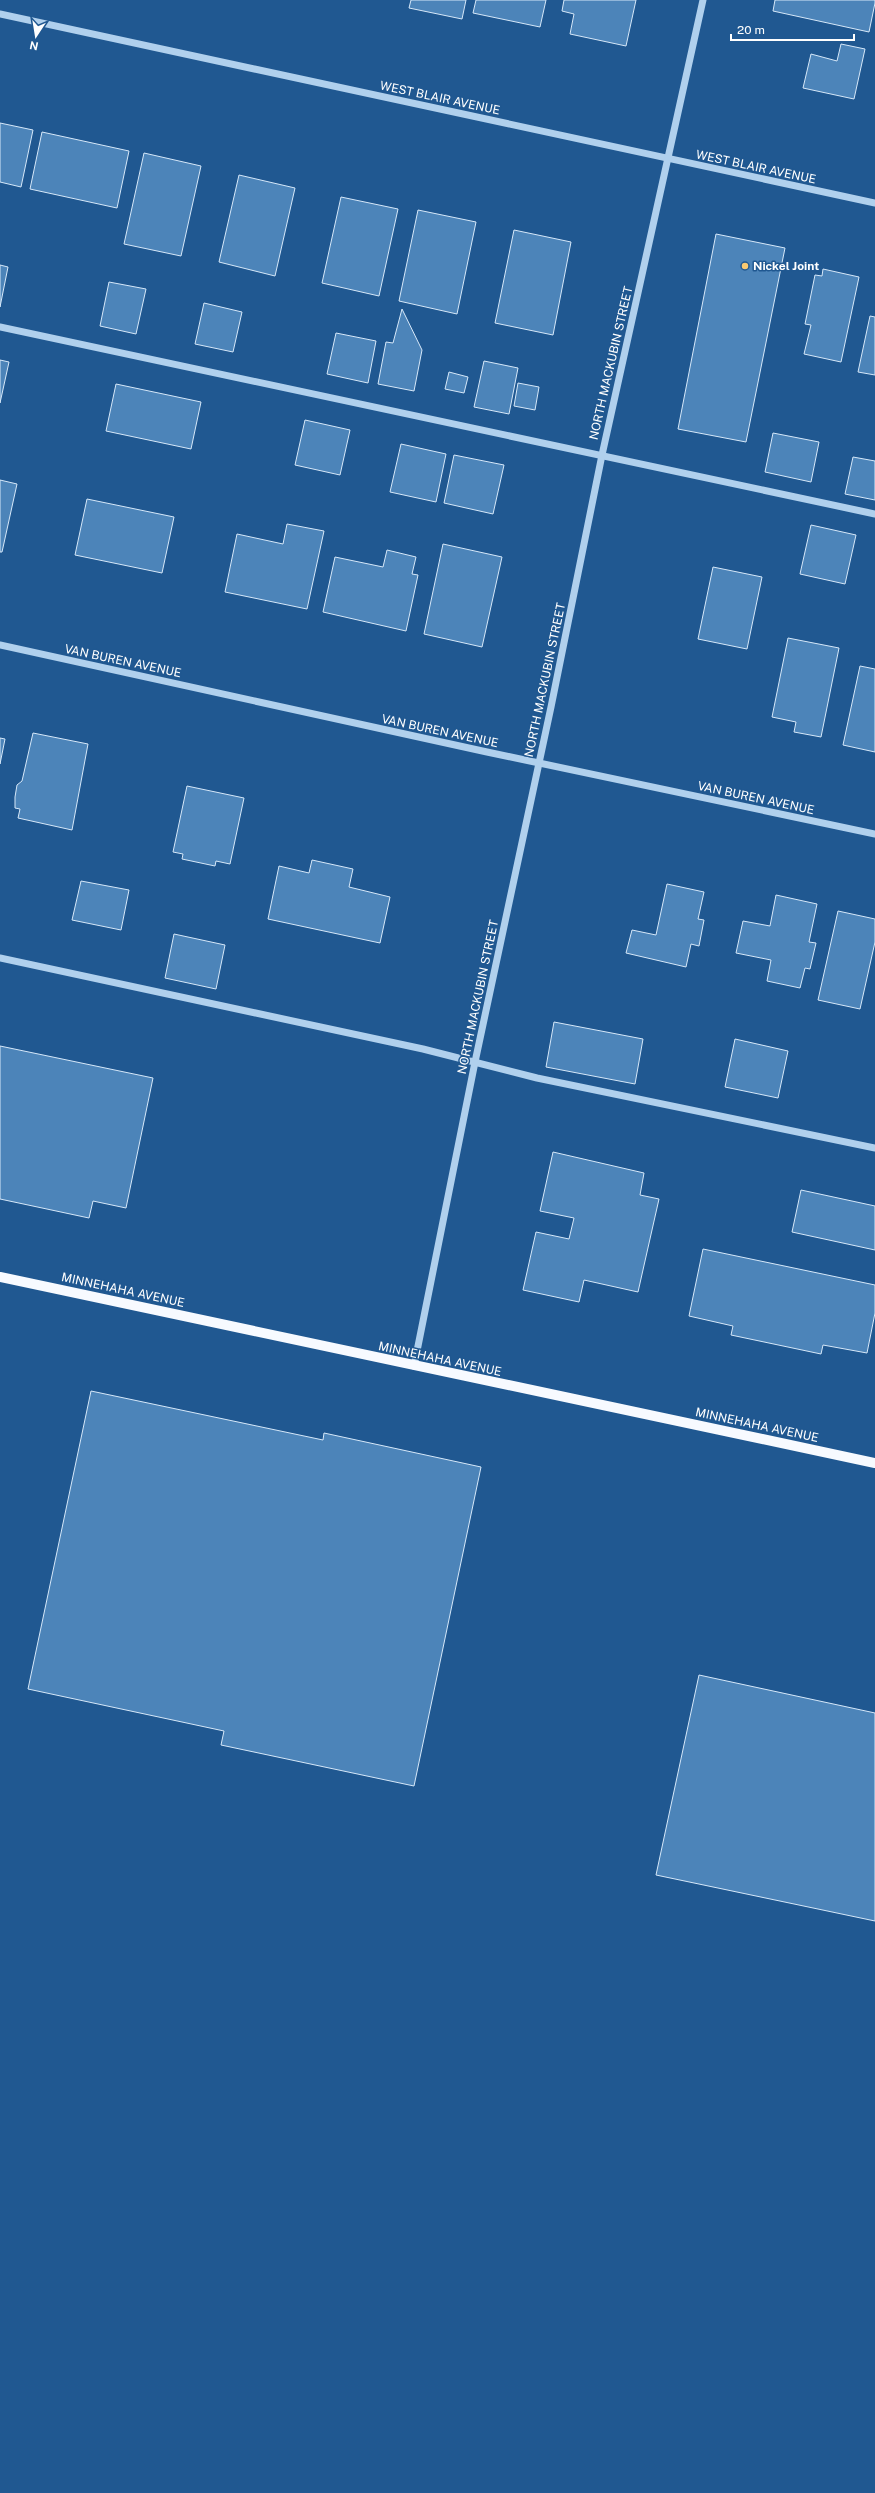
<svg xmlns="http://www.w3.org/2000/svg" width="875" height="2493" font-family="'Public Sans',sans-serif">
<rect width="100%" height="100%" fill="#205891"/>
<g fill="#4c84b9" stroke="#d6e8f9">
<polygon points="411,0 466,0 462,19 409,8"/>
<polygon points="476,0 546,0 540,27 473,13"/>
<polygon points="564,0 636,0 626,46 570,34 574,14 562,11"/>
<polygon points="775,0 875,0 875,3 869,32 773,11"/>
<polygon points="841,44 865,49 854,99 803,88 811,54 837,61"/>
<polygon points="0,123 33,130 21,187 0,182"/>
<polygon points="42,132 129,151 117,208 30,189"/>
<polygon points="144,153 201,166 181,256 124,244"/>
<polygon points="239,175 295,188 275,276 219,262"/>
<polygon points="341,197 398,209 379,296 322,283"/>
<polygon points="418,210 476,222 457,314 399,301"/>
<polygon points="514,230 571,242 553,335 495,323"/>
<polygon points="716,234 785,248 746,442 678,429"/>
<polygon points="0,265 8,267 0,307"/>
<polygon points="823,269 859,277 841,362 804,354 811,325 805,324 815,275 822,276"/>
<polygon points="109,282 146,289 136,334 100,326"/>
<polygon points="204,303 242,312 233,352 195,344"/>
<polygon points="402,309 422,350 414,391 378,384 386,342 393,343"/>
<polygon points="870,316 875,317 875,375 858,372"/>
<polygon points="336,333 376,341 368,383 327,374"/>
<polygon points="0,360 9,362 0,403"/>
<polygon points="484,361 518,368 509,414 474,407"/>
<polygon points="449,372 468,377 464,393 445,389"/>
<polygon points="518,383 539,387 535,410 514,406"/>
<polygon points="116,384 201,402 191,449 106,431"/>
<polygon points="305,420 350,430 340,475 295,465"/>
<polygon points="773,433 819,442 811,482 765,472"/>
<polygon points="401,444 446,454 436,502 390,492"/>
<polygon points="454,455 504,465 493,514 444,503"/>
<polygon points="853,457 875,461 875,500 845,494"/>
<polygon points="0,480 17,484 2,552 0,552"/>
<polygon points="87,499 174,517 162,573 75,555"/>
<polygon points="287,524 324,531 307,609 225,592 237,534 283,544"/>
<polygon points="811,525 856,535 845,584 800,574"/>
<polygon points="443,544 502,557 482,647 424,634"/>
<polygon points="387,550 416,557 412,574 418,575 406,631 323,612 335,557 383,567"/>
<polygon points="713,567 762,577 747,649 698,639"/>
<polygon points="788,638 839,648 821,737 794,732 796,722 772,717"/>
<polygon points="860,666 875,669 875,752 843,745"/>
<polygon points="33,733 88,744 72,830 18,818 20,809 15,808 15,797 17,785 22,781"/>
<polygon points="0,738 5,739 0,764"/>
<polygon points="187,786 244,798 230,864 216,861 215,866 182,859 183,854 173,852"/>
<polygon points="312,860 353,869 349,887 390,897 380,943 268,919 279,866 309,873"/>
<polygon points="81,881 129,890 121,930 72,920"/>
<polygon points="667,884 704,892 698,919 704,920 699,946 691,944 686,967 626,953 632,930 656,935"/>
<polygon points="776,895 817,904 809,942 816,943 810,969 805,968 800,988 767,981 771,960 736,953 743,921 770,926"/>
<polygon points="838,911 875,919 875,942 860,1009 818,1000"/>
<polygon points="174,934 225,945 216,989 165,978"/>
<polygon points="554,1022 643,1039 635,1084 546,1067"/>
<polygon points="735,1039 788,1051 778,1098 725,1087"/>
<polygon points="0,1046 153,1078 126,1208 93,1201 89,1218 0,1199"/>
<polygon points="553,1152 644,1173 640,1195 659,1199 638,1292 584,1280 579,1302 523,1290 536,1232 569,1239 574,1218 540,1211"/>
<polygon points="801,1190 875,1206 875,1250 792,1232"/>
<polygon points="703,1249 875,1285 875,1313 867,1353 823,1345 821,1354 731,1335 733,1326 689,1316"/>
<polygon points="91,1391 323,1440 324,1433 481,1467 414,1786 221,1745 224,1731 28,1689"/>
<polygon points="699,1675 875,1713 875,1921 656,1875"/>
</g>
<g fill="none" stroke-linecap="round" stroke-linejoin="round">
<g stroke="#b0d0ed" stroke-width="7">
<polyline points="0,14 875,203"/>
<polyline points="0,327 875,514"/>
<polyline points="0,645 487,752 875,834"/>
<polyline points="0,958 423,1049 537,1078 875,1148"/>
<polyline points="414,1366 475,1062 551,707 602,455 703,0"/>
</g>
<polyline stroke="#f7faff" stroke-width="10" points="0,1277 875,1463"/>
</g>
<circle fill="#faca71" stroke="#205891" stroke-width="1.5" cx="745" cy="266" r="4"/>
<g text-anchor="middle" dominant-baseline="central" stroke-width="3" stroke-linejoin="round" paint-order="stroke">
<g font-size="12" fill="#fff" stroke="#205891">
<text transform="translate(440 98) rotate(12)">WEST BLAIR AVENUE</text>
<text transform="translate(756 167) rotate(12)">WEST BLAIR AVENUE</text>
<text transform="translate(611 363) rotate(-77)">NORTH MACKUBIN STREET</text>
<text transform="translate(123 661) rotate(12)">VAN BUREN AVENUE</text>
<text transform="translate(545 680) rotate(-78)">NORTH MACKUBIN STREET</text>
<text transform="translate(440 731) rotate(12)">VAN BUREN AVENUE</text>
<text transform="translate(756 798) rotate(12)">VAN BUREN AVENUE</text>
<text transform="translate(478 997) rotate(-78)">NORTH MACKUBIN STREET</text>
<text transform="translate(123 1290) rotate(12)">MINNEHAHA AVENUE</text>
<text transform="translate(440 1359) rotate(12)">MINNEHAHA AVENUE</text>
<text transform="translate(757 1425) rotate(12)">MINNEHAHA AVENUE</text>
</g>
<g font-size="12" font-weight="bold" fill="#fff" stroke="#205891" text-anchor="start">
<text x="753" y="266">Nickel Joint</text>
</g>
</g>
<g transform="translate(36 36) rotate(192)" stroke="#205891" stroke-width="3" paint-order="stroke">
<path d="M0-3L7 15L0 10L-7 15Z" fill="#ffffff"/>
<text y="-6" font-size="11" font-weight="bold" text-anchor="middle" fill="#ffffff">N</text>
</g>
<path d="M731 34v6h123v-6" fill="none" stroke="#ffffff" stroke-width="2"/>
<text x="737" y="34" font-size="12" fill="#ffffff" stroke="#205891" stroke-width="3" paint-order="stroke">20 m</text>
</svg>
